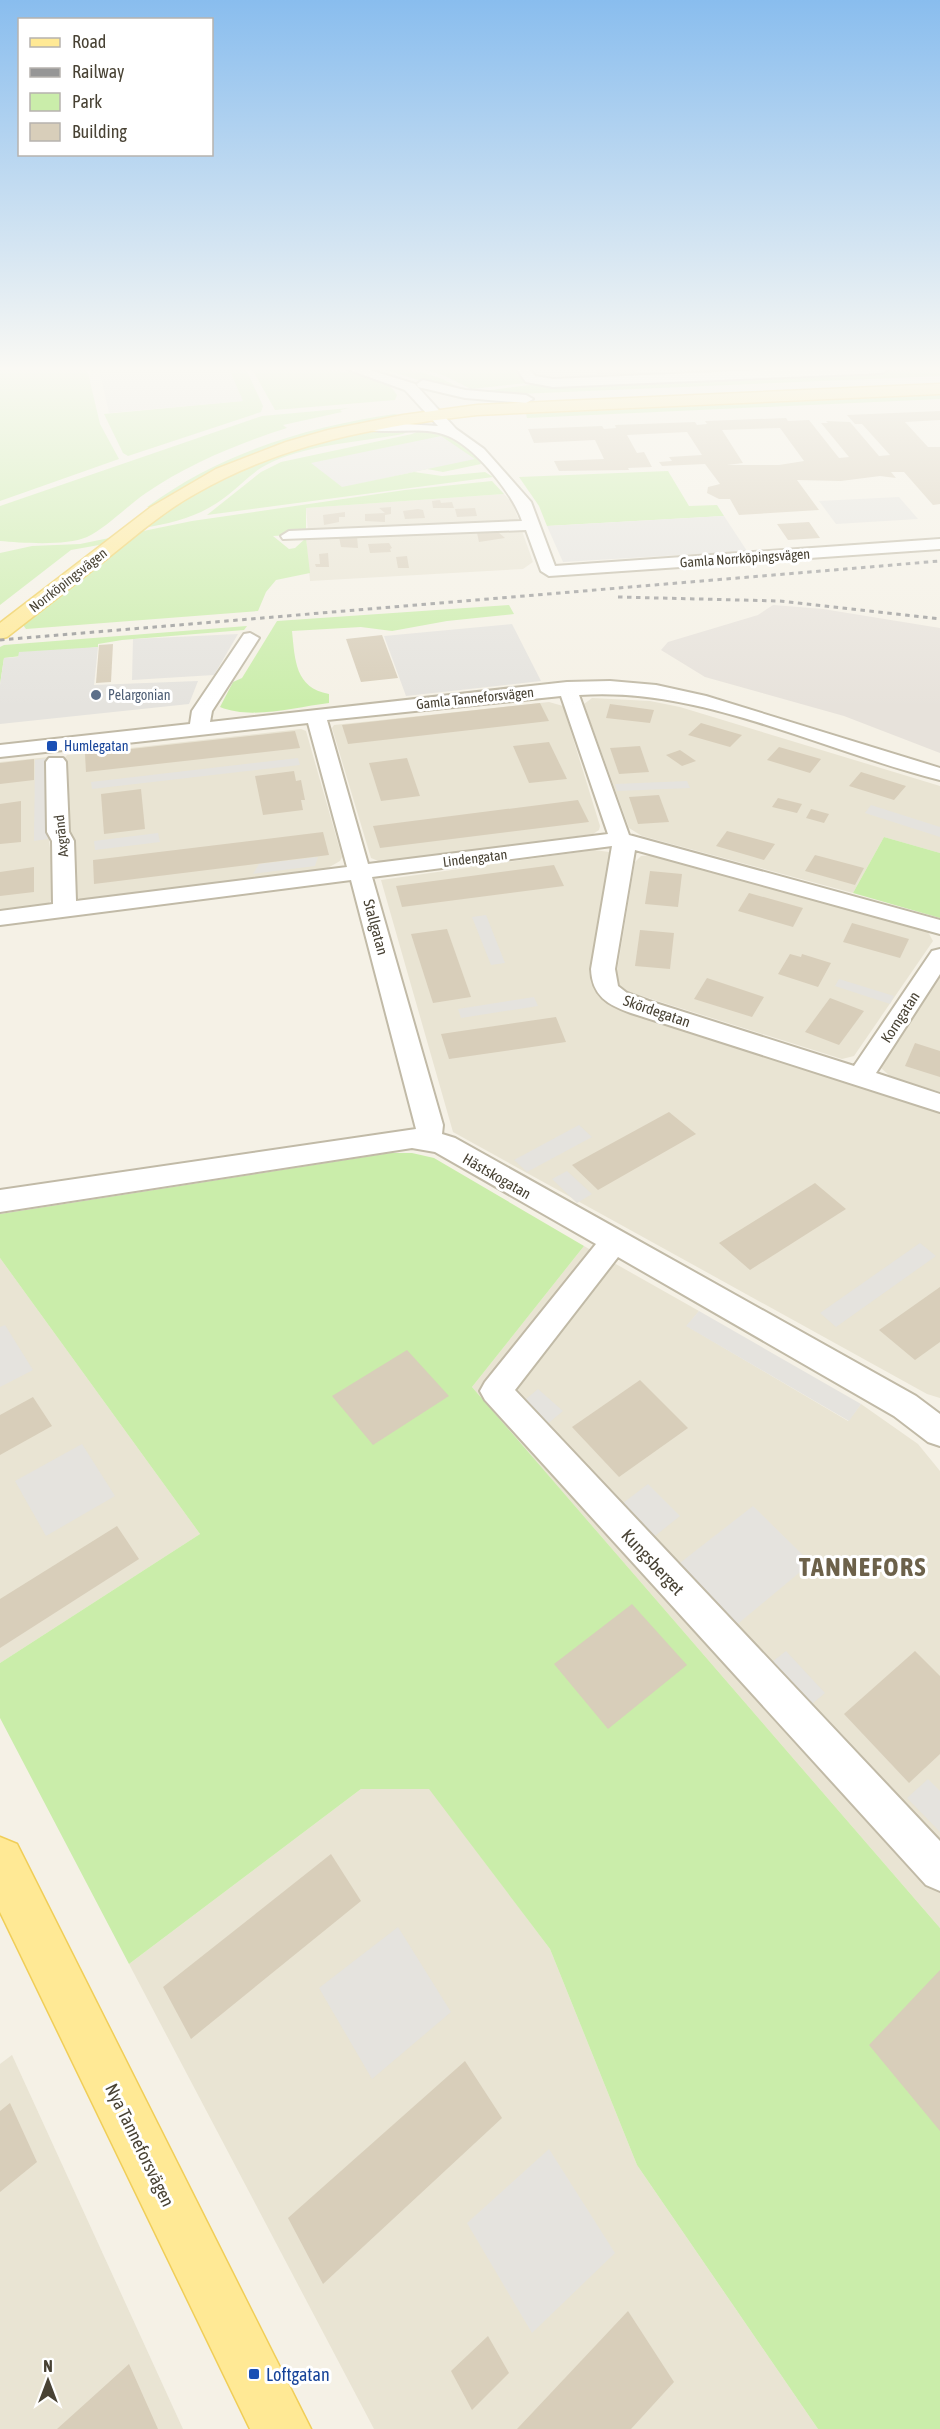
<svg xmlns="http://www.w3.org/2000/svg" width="940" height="2429" font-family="'Asap Condensed',sans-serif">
<rect width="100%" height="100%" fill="#f5f1e6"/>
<g fill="#e9e4d3">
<polygon points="504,494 512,503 520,523 308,532 306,508"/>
<polygon points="521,528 533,562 523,569 310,581 306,538"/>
<polygon points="592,698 650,701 680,707 940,786 940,853 884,837 853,893 642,836 629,828 584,704"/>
<polygon points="549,702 563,706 600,826 599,830 593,834 381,862 371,858 332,728 334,725"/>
<polygon points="301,729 306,731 342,857 340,861 326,869 80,899 74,896 70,821 65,821 63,760 67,755"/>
<polygon points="49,757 49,839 55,895 48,904 0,910 0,762"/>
<polygon points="594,850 609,852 612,856 592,982 604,999 618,1006 940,1111 940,1398 927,1394 453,1132 381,880"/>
<polygon points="656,855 928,932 933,941 854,1056 842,1059 626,991 618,985 616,977 635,862 641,856"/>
<polygon points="940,972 940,1092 891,1077 880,1067"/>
<polygon points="584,1246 699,1311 687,1326 848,1421 861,1404 918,1444 940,1471 940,1928 472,1387"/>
<polygon points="0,1258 200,1534 0,1663"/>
<polygon points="429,1788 550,1949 637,2165 818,2429 374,2429 129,1964 361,1789"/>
<polygon points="12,2055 183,2429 0,2429 0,2064"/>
</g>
<g fill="#e7e2db">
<polygon points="532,369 839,369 550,380 535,375"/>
<polygon points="773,605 823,609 940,628 940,753 844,716 705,677 661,650 668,642 758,615"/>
</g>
<g fill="#caedaa">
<polygon points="0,369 87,369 100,424 119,459 0,501"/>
<polygon points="229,369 246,369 263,406 261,412 134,454 128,456 123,453 104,414 242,401"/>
<path d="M252,369C282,369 383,364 397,395L395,400L275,410Z"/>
<path d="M383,369C416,369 434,373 463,390L440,387Z"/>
<polygon points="423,369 514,369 518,376 527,383 471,389 445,376"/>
<polygon points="940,369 940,376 518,394 476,392 537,384 568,386 753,377 802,378 800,375"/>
<polygon points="940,395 940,399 527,418 526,414"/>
<path d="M350,408L340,410L342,412L283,425L287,428C239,443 188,464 146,493C127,506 106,528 87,537C67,546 22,543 0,541V506L262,416Z"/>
<path d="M395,414L398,415C310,432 226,458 151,507H147C220,453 306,427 395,414Z"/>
<path d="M415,428L403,434C360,442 311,444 272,462C254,470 243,483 228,495C202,516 174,523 143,528L216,480L293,449L373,429Z"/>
<path d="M422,429C446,434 469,442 481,464L443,472L427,469L474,459L342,487L414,472L442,476L485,472L493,477L207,515L261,472L281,462L412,434Z"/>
<polygon points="668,471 689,506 717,505 724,516 547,526 539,506 519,477"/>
<polygon points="492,481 504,494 306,508 306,534 273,536 289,549 295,548 306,538 310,573 276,580 266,592 258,611 26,629 23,625 127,540 71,550 0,605 0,553 32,546 80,544 192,521 405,490"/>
<path d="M509,605L514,614L447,621L392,631L361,627L292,631C295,660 295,688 329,694V703C296,707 251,720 220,707L233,682L242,678L277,621Z"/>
<polygon points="247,626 244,630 122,640 98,644 98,647 4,658 0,684 0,647 4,645"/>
<polygon points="884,837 940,853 940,918 853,893"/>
<polygon points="390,1153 412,1153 434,1158 584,1246 472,1387 940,1928 940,2429 818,2429 637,2165 550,1949 429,1789 361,1789 129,1964 0,1718 0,1663 200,1534 0,1258 0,1214"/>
</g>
<g fill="#e5e3de">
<polygon points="99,369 229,369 243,401 109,413"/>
<polygon points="441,436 475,459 342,487 311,463"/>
<polygon points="899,497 918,519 836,524 819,501"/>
<polygon points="724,516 747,551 563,562 547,526"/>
<polygon points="512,624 541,681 406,696 384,636"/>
<polygon points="238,634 214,675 132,680 133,639"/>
<polygon points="98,647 94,685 198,681 189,704 0,724 0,685 4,658 18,657 19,652"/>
<polygon points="48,758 48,839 34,841 35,760"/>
<polygon points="298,758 300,765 92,789 91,782"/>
<polygon points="687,781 690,788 617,791 615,784"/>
<polygon points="871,805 940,827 940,837 865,813"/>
<polygon points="158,833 160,842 95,850 94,841"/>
<polygon points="318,857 315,866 253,874 259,864"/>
<polygon points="486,915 505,963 491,965 472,917"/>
<polygon points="839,979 894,996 890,1004 835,986"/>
<polygon points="534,997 538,1006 461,1018 458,1009"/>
<polygon points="579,1125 592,1137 527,1172 514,1160"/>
<polygon points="567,1171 592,1194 577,1203 552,1179"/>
<polygon points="920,1243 936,1256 836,1327 820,1313"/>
<polygon points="699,1311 861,1404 849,1421 686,1326"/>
<polygon points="5,1325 33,1370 0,1387 0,1327"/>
<polygon points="538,1389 563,1411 545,1426 520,1404"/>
<polygon points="82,1444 115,1496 46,1536 15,1481"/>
<polygon points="648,1484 680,1516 655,1536 623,1503"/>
<polygon points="753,1506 811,1563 734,1627 676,1566"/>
<polygon points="786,1651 825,1693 807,1708 768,1665"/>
<polygon points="928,1779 940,1791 940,1832 907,1798"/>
<polygon points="398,1927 451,2012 372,2079 319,1988"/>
<polygon points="549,2149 615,2253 532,2333 467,2223"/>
</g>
<g fill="#d8ceba" fill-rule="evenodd">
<polygon points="595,369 635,369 637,373 598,375"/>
<path d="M940,411V420L905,422L928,447H940V504L933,505L904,472H891L896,478L880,476L841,481L797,480L819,510L739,515L730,499H719L707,493L708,487L720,484L705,464L662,466L659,462L672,461L669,457L702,455L687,432L627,435L637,453L644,452L652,467L628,468L629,470L559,471L554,461L604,459L595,440L534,443L528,429L602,426L604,429L616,428L615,425L695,422L697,425L707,424L705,421L786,418L788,421L809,420L839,458L849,457L821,423H828L826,421L850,422L879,456L890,455L862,424H855L847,415ZM780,428L804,461L779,465H727L743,463L722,430Z"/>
<polygon points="440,500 441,503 452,502 454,508 433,508 432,501"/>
<polygon points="391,507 391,514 385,515 385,522 365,521 365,514 385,513 379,508"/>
<polygon points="475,508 477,516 457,517 455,509"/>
<polygon points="418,509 423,510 425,518 405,519 403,511"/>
<polygon points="345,512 345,517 339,517 339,522 324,525 323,515"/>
<polygon points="809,522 820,538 788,540 777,524"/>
<polygon points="498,532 505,538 479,542 477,533"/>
<polygon points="357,536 358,548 341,547 339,537"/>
<polygon points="389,543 392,548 390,549 391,552 370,553 368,544"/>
<polygon points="328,553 329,567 316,567 315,564 320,564 319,554"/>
<polygon points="407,556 409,568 398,568 396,557"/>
<polygon points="382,635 398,678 361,682 346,639"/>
<polygon points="113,644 111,682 96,683 99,645"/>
<polygon points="540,703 549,721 348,744 342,725"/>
<polygon points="610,704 654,710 650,723 606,718"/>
<polygon points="701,723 742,735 730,747 688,735"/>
<polygon points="295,731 300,748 86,772 85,754"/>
<polygon points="549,742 567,779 529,783 513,746"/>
<polygon points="640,746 649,772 619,774 610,748"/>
<polygon points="779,747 821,759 810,773 767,760"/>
<polygon points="680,750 696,761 682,766 666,755"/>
<polygon points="407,758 420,796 381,801 369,763"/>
<polygon points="34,759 34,780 0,784 0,763"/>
<polygon points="294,771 296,781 301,780 305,800 301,800 303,810 263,815 255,776"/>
<polygon points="861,772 906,786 894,800 849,786"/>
<polygon points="141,789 145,829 104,834 101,794"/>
<polygon points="659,795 669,822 638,824 629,797"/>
<polygon points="778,798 802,804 797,813 772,807"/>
<polygon points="578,800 589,822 380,848 373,826"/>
<polygon points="21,801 21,842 0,844 0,804"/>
<polygon points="811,809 829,814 824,823 806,818"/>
<polygon points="727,831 775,844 764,860 716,846"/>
<polygon points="323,832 329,855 94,884 93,860"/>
<polygon points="815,855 864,868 855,885 805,871"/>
<polygon points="554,865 564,886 402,907 396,886"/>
<polygon points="34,867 34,892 0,896 0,872"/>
<polygon points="650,871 682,874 678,907 645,904"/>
<polygon points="749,893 803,908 793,927 738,911"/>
<polygon points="852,923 909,939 900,958 843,942"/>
<polygon points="447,929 471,997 433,1003 411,934"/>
<polygon points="640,930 674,933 670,969 635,966"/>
<polygon points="790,954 801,957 802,954 831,963 818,987 778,974"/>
<polygon points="707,978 764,997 752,1017 694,999"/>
<polygon points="830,998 864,1011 839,1045 805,1032"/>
<polygon points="556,1017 566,1042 449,1059 441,1034"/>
<polygon points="915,1043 940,1051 940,1077 905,1066"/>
<polygon points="669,1112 696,1134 598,1190 572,1165"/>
<polygon points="815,1183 846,1209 750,1270 719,1243"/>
<polygon points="940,1287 940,1342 915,1360 879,1330"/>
<polygon points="407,1350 449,1396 373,1445 332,1396"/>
<polygon points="640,1380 688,1428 619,1477 572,1427"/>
<polygon points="33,1397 52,1426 0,1455 0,1415"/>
<polygon points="117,1526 139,1559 0,1648 0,1599"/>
<polygon points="632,1604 687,1665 608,1729 554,1664"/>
<polygon points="915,1651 940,1676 940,1754 909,1783 844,1714"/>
<polygon points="331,1854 361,1901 191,2039 163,1987"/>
<polygon points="940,1970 940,2131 869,2045"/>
<polygon points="465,2061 502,2118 323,2284 288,2218"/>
<polygon points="10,2103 37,2162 0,2192 0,2111"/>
<polygon points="628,2311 674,2382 631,2429 517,2429"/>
<polygon points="488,2336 509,2373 472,2410 451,2371"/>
<polygon points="129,2364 158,2429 57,2429 87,2402"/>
</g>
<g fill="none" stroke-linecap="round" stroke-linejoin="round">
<g stroke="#c1baa7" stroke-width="4">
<g id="minor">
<path d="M347,369H367L415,384L456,429L484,449L531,502L555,566L940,539V549L549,576L541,571L526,530L283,539L281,536L289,531L522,521C513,494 475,447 448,436C422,425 391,435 365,429L363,426L370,422L438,426L405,390Z"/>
<polygon points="516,369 529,369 535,376 553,379 788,369 888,369 882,373 553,387 526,382"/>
<polygon points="423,380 465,390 526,395 533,399 526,403 465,398 418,387 417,384"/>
<path d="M250,633L259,638L212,711L210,722L567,682L610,681L656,685L706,696L940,768V780C823,751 701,686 579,695L629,835L940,920V934L635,850L615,969L618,986L627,993L649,1001L854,1066L932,951L940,949V974L876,1073L940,1094V1112L631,1013C608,1005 592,996 591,969L612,846L372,877L443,1125L442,1134L455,1138L916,1396L940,1414V1446L928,1442L894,1416L618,1257L515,1390L940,1841V1891L926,1885L485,1400L480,1391L485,1382L596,1244L435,1152L412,1148L0,1212V1190L416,1129L351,880L0,925V911L53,904L52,841L47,832L46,762L49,758H63L66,762L69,832L74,841L76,901L347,867L308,723L0,757V745L190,724L192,711L244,634ZM561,696L608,834L368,864L327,720Z"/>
</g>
</g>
<g stroke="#f0ce58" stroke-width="3">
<g id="major">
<path d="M940,384V394L477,415C379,426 281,444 195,494C166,510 140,532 114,553C79,581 43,609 7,637L0,639V623L151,507L216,469L286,442L328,430L403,415L477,405Z"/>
<polygon points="0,1837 17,1844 311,2429 250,2429 0,1912"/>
</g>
</g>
<use href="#minor" fill="#fff" fill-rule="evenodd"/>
<use href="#major" fill="#ffe995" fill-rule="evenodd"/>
<g stroke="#969696" stroke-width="3" stroke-dasharray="4.5 4.5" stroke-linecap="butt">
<polyline points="618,597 780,601 940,619"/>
<polyline points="0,640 940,561"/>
</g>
</g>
<linearGradient id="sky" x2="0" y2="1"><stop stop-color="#89bdee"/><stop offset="0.52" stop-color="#faf9f4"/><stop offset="1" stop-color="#faf9f4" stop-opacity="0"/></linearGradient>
<rect width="940" height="709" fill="url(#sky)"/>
<circle fill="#5c6f8a" stroke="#fff" stroke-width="2" cx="96" cy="695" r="6"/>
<g fill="#1a4fb4" stroke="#fff" stroke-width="2">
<rect x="46" y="740" width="12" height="12" rx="3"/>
<rect x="248" y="2368" width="12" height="12" rx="3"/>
</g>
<g text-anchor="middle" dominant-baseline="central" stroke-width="6" stroke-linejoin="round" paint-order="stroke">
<g font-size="14" fill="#484234" stroke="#fff">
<text transform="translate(745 558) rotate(-4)">Gamla Norrköpingsvägen</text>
<text transform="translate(68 580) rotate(-38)">Norrköpingsvägen</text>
<text transform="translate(475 698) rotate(-6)">Gamla Tanneforsvägen</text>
<text transform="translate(61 836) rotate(-96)">Axgränd</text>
<text transform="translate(475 858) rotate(-7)">Lindengatan</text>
</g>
<g font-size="14" fill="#4e5e75" stroke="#fff" text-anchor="start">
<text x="108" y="695">Pelargonian</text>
</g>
<g font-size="14" fill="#164399" stroke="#fff" text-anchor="start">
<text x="64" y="746">Humlegatan</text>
</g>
<g font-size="15" fill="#484234" stroke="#fff">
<text transform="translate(376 927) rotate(75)">Stallgatan</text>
<text transform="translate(657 1011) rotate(19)">Skördegatan</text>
<text transform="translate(900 1017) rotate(-57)">Korngatan</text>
<text transform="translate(497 1176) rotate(30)">Hästskogatan</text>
</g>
<g font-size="18" fill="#484234" stroke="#fff">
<text transform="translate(653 1562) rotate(47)">Kungsberget</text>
<text transform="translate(140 2145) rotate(64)">Nya Tanneforsvägen</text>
</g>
<g font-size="18" fill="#164399" stroke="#fff" text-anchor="start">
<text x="266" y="2374">Loftgatan</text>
</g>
<g font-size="26" font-weight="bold" letter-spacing="1.5" fill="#6c614a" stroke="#fff">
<text x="863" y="1567">TANNEFORS</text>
</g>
</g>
<rect x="18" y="18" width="195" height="138" fill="#ffffff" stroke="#b6b3ae" stroke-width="1.5"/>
<rect x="30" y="38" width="30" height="9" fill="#ffe995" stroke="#b6b3ae" stroke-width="1.5"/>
<text x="72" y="48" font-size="18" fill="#484234">Road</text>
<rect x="30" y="68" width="30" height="9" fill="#969696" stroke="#b6b3ae" stroke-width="1.5"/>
<text x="72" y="78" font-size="18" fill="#484234">Railway</text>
<rect x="30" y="93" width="30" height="18" fill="#caedaa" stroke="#b6b3ae" stroke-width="1.5"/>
<text x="72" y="108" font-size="18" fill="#484234">Park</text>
<rect x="30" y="123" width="30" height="18" fill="#d8ceba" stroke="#b6b3ae" stroke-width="1.5"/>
<text x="72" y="138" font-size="18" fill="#484234">Building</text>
<g transform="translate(48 2381)" stroke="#ffffff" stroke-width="4.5" paint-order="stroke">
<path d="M0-4.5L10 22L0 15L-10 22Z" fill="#484234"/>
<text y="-9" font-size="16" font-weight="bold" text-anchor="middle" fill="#484234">N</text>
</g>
</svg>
